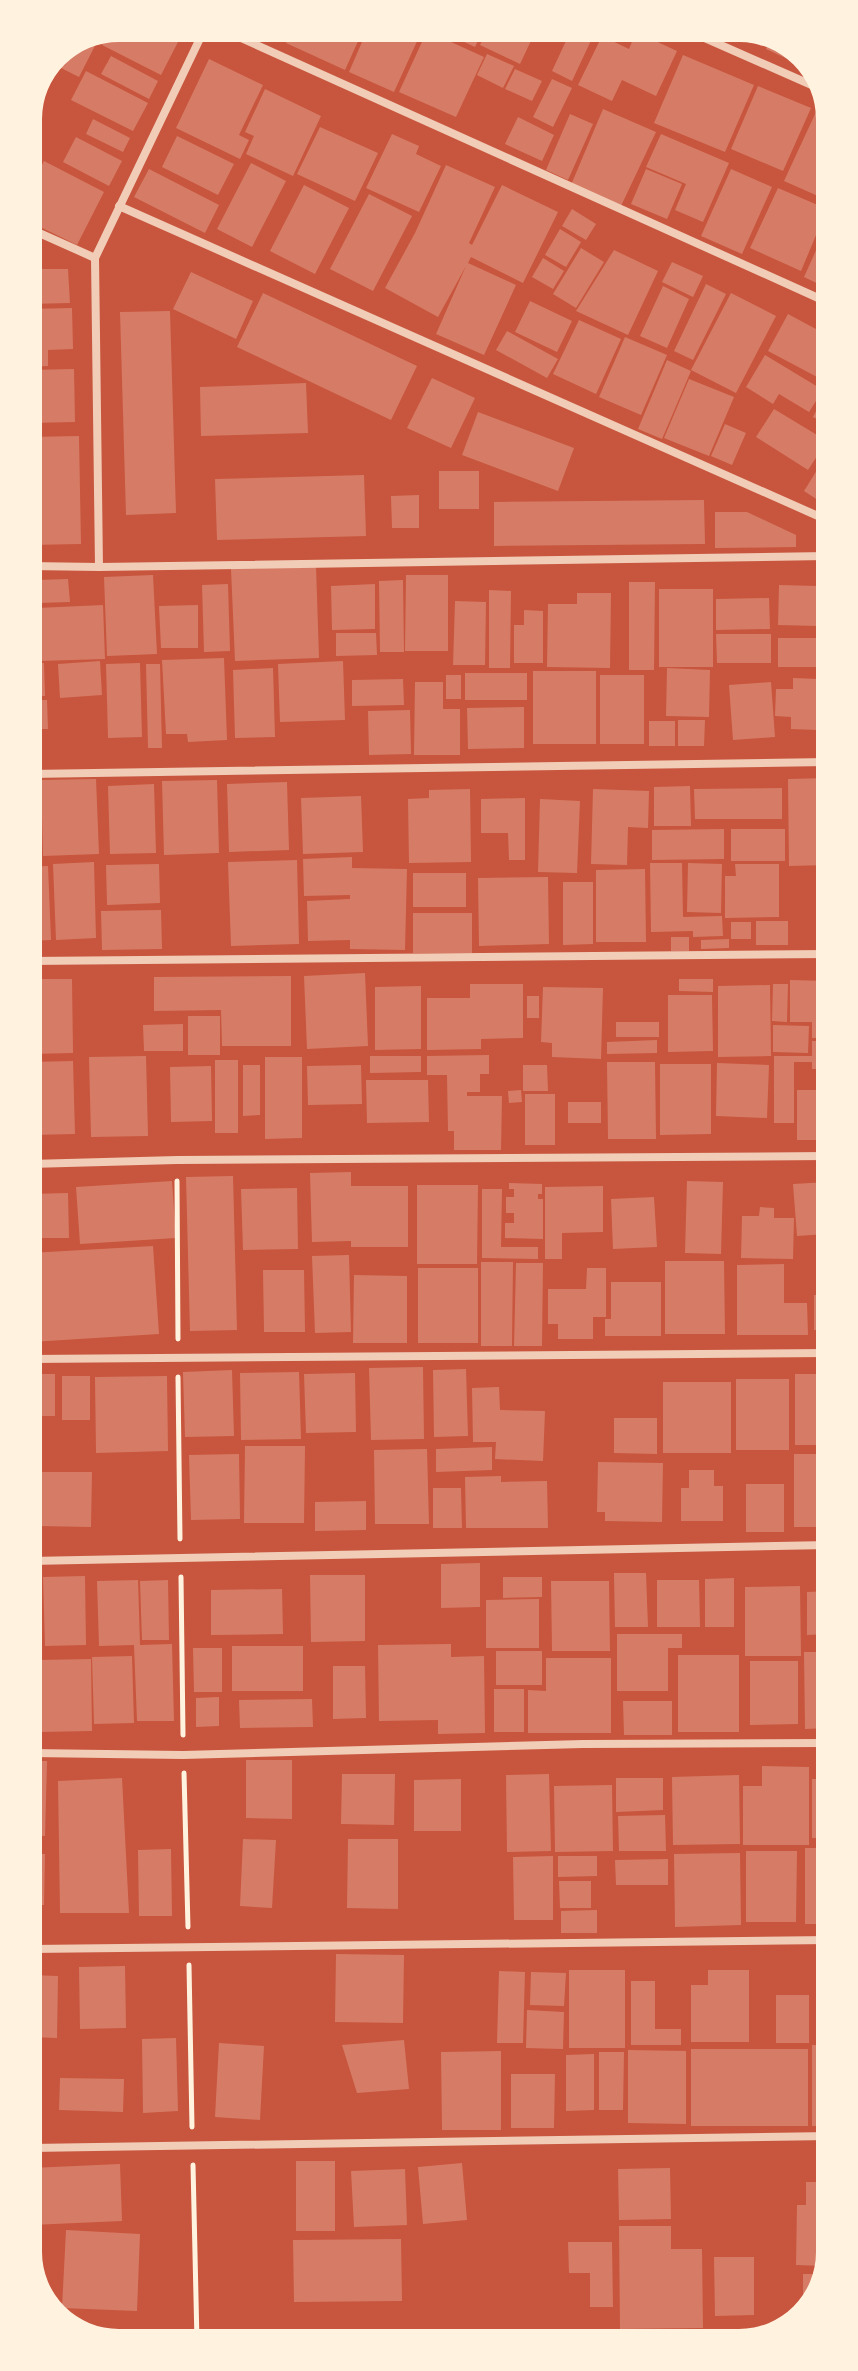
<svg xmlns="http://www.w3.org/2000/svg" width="858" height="2371" font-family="'Work Sans',sans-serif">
<rect width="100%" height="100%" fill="#c8553d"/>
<g fill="#d67c66">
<polygon points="119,28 150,28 178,42 161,75 102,45 109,32"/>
<polygon points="293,28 364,28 345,70 286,43"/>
<polygon points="368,28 423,28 394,92 349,72"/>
<polygon points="434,28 484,28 475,47"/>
<polygon points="488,28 537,28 520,64 480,45"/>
<polygon points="572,28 587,28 595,32 572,81 552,71"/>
<polygon points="725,28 745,28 766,36 761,46"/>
<polygon points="427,31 484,57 456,117 399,92"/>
<polygon points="636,32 677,51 656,96 622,80 612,101 578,85 602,36 629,49"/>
<polygon points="100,36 79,77 51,63 55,54"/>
<polygon points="771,38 795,47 809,69 766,49"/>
<polygon points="487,54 514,66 503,88 477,75"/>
<polygon points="683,55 754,85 725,152 654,123"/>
<polygon points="111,56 158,81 149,99 101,74"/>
<polygon points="209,59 263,85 239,135 249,140 240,159 176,128"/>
<polygon points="515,69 542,81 532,101 505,89"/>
<polygon points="86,71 148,103 133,131 71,100"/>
<polygon points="552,79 572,88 553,127 533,117"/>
<polygon points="758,86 811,108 783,171 731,149"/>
<polygon points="265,89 321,116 293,176 246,154 254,136 245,132"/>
<polygon points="603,109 656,132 621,206 571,185"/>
<polygon points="816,112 827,117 827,200 784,181"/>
<polygon points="570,114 593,124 568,180 546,170"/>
<polygon points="518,117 554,135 542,161 505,144"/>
<polygon points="93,119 130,138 123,152 86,134"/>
<polygon points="320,127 378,153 355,201 297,174"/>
<polygon points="392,134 419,146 416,154 441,166 419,212 366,188"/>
<polygon points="661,134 729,163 703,222 675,210 686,184 646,167"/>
<polygon points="177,136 234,164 218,195 162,167"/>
<polygon points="76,137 122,161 109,186 63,162"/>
<polygon points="28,148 41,154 28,178"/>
<polygon points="44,161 104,192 77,245 28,221 28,191"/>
<polygon points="251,163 286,181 252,247 217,229"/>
<polygon points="446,165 495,187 469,243 472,245 502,185 558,212 523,283 471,257 468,263 516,285 484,355 436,334 466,266 438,317 385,288 415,233"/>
<polygon points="149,169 219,205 205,233 134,197"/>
<polygon points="646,169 682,184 667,219 631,204"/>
<polygon points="731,169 772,187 742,254 701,236"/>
<polygon points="304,185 349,208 315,274 270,251"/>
<polygon points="778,188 827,209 801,271 750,248"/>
<polygon points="369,194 412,216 373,291 330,269"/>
<polygon points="572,209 596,224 586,240 562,226"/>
<polygon points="827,226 827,288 804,277"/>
<polygon points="560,229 581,242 566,267 545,255"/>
<polygon points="581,248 604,262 576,308 553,294"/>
<polygon points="614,250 658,271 628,335 576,311"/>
<polygon points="543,258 564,271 553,289 532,277"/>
<polygon points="672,262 703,276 693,297 662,282"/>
<polygon points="28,269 68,269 70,303 28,304"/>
<polygon points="191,272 253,301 236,339 173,309"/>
<polygon points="706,284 726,294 693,360 674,351"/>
<polygon points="663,286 689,299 667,348 640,336"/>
<polygon points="263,293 417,366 391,420 237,347"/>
<polygon points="731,293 776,316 736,393 691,370"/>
<polygon points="530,301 572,321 557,352 515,332"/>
<polygon points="72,308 73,349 48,350 48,366 29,367 28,309"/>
<polygon points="170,311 176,513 126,515 120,312"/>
<polygon points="788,314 827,335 827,362 819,378 768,351"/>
<polygon points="579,320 621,339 596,394 553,374"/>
<polygon points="507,331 558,359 547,378 496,350"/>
<polygon points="625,337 667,355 641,415 599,397"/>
<polygon points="765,355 823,390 809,412 779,394 773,404 746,387"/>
<polygon points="667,360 691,371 662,439 638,429"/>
<polygon points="74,369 75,422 29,423 29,370"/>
<polygon points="432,378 475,398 451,448 407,428"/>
<polygon points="689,379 734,397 709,456 664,438"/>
<polygon points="306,383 308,433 201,436 200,387"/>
<polygon points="827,390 827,424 813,417"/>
<polygon points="774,409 827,441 808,470 756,437"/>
<polygon points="478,412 574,448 558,491 462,455"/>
<polygon points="725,424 746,433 732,465 711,456"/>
<polygon points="79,436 81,544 29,545 29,437"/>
<polygon points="827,454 827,506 804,491"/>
<rect x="439" y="471" width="40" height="38"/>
<polygon points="364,475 366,536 217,540 215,479"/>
<polygon points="419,495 419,528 392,528 391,496"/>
<polygon points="704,500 705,544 494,546 494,502"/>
<polygon points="715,512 747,512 796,535 796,547 715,548"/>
<polygon points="316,566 319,658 235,661 231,569"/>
<polygon points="153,575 157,654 107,656 104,577"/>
<polygon points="406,575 448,575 448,651 405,651"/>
<polygon points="68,579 70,602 38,603 37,580"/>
<polygon points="403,580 404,652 380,652 379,581"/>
<polygon points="629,582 655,582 654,670 629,670"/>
<polygon points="228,584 230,651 204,652 202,585"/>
<polygon points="375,584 375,629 332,630 331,586"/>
<polygon points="779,585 818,586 818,602 828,603 828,619 818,618 818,626 778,625"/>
<rect x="659" y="589" width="54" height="78"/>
<polygon points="489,590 511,591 510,668 489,668"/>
<polygon points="577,593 611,593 610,668 547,667 548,604 577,604"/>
<polygon points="769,598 770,629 716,630 716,599"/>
<polygon points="455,601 486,602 485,665 453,665"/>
<polygon points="103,605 105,659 39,661 37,608"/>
<polygon points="198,605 198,648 161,648 159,606"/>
<polygon points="524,610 543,611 543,663 514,663 514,625 524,625"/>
<polygon points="336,633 376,633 377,655 336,656"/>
<polygon points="716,634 771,634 771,663 717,663"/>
<rect x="778" y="638" width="47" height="29"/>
<polygon points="224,658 227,740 188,742 187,734 166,734 162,660"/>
<polygon points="100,661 102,695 60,698 58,664"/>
<polygon points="343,661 345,720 280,722 278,664"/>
<polygon points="29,663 44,663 45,696 29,696"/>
<polygon points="140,663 142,737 108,738 106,664"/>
<polygon points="146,664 160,664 162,748 148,748"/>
<polygon points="273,668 275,737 235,738 233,670"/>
<polygon points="667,668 710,670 709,717 666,716"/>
<rect x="533" y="671" width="63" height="73"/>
<rect x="465" y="673" width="62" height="27"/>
<rect x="446" y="675" width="15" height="24"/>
<rect x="600" y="675" width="44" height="69"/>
<polygon points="793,678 818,679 817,707 828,707 828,723 817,723 817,730 791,729 791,717 775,716 776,689 793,689"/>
<polygon points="403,679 404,705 352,706 352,680"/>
<polygon points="415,682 443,682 443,709 460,709 460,755 414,755"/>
<polygon points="771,682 775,737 733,740 729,685"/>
<polygon points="29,700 47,700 48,729 29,729"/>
<polygon points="524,707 524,748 468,749 467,708"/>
<polygon points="410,710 411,754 369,755 368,711"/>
<polygon points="678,720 705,720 704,746 678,746"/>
<rect x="649" y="721" width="26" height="25"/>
<polygon points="828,778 828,865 789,866 788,779"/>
<polygon points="96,779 99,854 43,856 41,780"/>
<polygon points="217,780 219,853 164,855 162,781"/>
<polygon points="287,782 289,850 229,852 227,784"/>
<polygon points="154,784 156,853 110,854 108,786"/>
<polygon points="690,786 691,826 654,826 654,787"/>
<polygon points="782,788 782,819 695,819 694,789"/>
<polygon points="470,789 471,862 409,863 408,799 429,798 429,790"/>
<polygon points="593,789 649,791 648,828 628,827 627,865 591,864"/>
<polygon points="361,796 363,852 303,854 301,798"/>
<polygon points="525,798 525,860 509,860 508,833 481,833 481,799"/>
<polygon points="540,799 580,801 577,873 538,872"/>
<polygon points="29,800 34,800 36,856 29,856"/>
<polygon points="724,829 724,859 652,860 652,830"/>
<rect x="731" y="829" width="54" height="32"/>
<polygon points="352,857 352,868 407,869 405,950 350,949 350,940 308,941 307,901 350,899 350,895 304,896 303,859"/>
<polygon points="297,860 299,944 231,946 228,862"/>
<polygon points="94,862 96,938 56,940 53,864"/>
<polygon points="650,863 682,863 683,917 722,916 723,936 693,937 693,931 651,932"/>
<polygon points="688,863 722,864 721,913 687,912"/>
<polygon points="159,864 160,903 107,905 106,865"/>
<polygon points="735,864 779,864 779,917 725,918 725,876 736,876"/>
<polygon points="48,866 51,940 29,941 29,867"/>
<polygon points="645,869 646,942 596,942 596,870"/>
<rect x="413" y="873" width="53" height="34"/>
<polygon points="548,877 549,944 479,946 478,878"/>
<polygon points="563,882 593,882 593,944 563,945"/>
<polygon points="161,910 162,949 102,950 101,911"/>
<rect x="413" y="913" width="59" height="40"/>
<rect x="756" y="921" width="32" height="24"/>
<rect x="731" y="922" width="20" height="17"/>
<rect x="671" y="937" width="18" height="14"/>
<polygon points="729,939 729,948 701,949 701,940"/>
<polygon points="365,973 368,1046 307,1049 304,976"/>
<polygon points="291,976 291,1046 222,1046 221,1010 154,1011 154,977"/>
<polygon points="29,979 72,979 73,1053 30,1054"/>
<polygon points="679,979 713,979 713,992 679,991"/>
<polygon points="790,980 828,981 828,1055 821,1055 821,1038 812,1038 812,1022 790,1022"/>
<polygon points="470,984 523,984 523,1038 481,1039 481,1049 427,1050 427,998 470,998"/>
<polygon points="773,984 788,984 787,1022 772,1021"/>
<polygon points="770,985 771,1056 718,1057 718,986"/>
<polygon points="421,986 421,1049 375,1050 375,987"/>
<polygon points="543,987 603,988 601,1059 552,1057 552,1043 541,1042"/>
<polygon points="668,995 712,995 713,1051 668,1052"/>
<rect x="527" y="996" width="12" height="22"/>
<rect x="188" y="1016" width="32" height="39"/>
<rect x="616" y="1022" width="43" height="15"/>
<polygon points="183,1024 183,1051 144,1051 143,1025"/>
<polygon points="773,1025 809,1026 808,1053 773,1052"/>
<polygon points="657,1040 657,1053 607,1054 607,1042"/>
<polygon points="812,1041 816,1041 816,1069 812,1069 812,1062 794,1062 794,1123 774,1123 774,1056 812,1056"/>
<polygon points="489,1055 489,1074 480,1074 480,1092 467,1092 467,1096 502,1096 501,1150 454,1150 454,1131 448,1131 447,1075 427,1075 427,1056"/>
<polygon points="146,1056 148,1136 91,1137 89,1057"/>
<polygon points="370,1056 421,1056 421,1072 370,1073"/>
<polygon points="265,1057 302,1057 302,1138 265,1139"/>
<rect x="215" y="1060" width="23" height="73"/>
<polygon points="73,1061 75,1134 30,1135 30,1062"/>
<polygon points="607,1062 655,1062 656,1139 608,1139"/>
<polygon points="717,1063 769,1065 767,1118 716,1116"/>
<polygon points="660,1064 711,1064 711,1134 660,1135"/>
<rect x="820" y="1064" width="8" height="23"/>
<polygon points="243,1065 260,1065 260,1115 243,1116"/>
<polygon points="361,1065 362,1104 308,1105 307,1066"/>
<polygon points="523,1065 547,1065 548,1091 523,1091"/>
<polygon points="211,1066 212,1121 171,1122 170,1067"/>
<polygon points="366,1080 428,1080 429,1122 367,1123"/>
<polygon points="521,1090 522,1102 509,1103 508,1091"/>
<rect x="797" y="1090" width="31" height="50"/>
<rect x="525" y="1094" width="30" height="51"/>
<rect x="568" y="1102" width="33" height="21"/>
<polygon points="351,1172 351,1186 408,1186 408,1247 351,1247 351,1241 312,1242 310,1173"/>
<polygon points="233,1176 237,1330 190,1331 186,1177"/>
<polygon points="172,1181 176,1238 80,1244 76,1187"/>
<polygon points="687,1181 723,1182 721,1254 685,1253"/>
<polygon points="828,1182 826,1234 797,1236 793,1184"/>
<polygon points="509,1183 542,1184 542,1194 538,1194 538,1199 543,1199 543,1239 505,1238 505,1223 514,1223 514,1213 506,1213 506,1197 514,1197 514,1189 509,1189"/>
<polygon points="417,1185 478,1185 477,1264 417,1264"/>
<polygon points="603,1186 603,1232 562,1233 562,1259 545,1259 545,1187"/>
<polygon points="297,1188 298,1249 243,1250 241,1189"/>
<polygon points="482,1189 502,1189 501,1247 538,1247 538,1259 482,1258"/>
<polygon points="68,1193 69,1238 30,1238 30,1194"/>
<polygon points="654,1197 657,1247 613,1249 611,1199"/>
<polygon points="760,1207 774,1208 774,1218 794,1218 793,1259 741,1258 742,1216 759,1216"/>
<polygon points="153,1246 159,1334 31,1342 30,1253"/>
<polygon points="349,1255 351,1332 315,1333 312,1256"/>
<polygon points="665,1261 724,1261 725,1334 665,1334"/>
<polygon points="481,1262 513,1262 512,1346 481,1346"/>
<polygon points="516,1263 543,1263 542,1346 514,1346"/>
<polygon points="784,1264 784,1303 807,1303 808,1335 737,1335 737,1265"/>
<rect x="418" y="1268" width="60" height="75"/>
<polygon points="587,1268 606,1268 606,1317 593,1317 593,1339 558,1339 558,1324 548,1324 548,1289 586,1289"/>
<polygon points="263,1270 304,1270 305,1332 264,1332"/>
<polygon points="354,1275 407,1276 407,1343 353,1343"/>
<polygon points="611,1282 661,1282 661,1336 605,1336 605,1319 611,1319"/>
<rect x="814" y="1295" width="15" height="35"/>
<polygon points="423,1367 424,1439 371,1440 369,1368"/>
<polygon points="466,1369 468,1436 434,1437 433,1370"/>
<polygon points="232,1370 234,1436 185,1437 183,1372"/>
<polygon points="299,1372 301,1439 241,1440 240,1373"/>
<polygon points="355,1373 356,1432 306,1433 304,1374"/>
<rect x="30" y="1374" width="25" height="42"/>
<rect x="795" y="1374" width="34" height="71"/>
<rect x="62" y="1376" width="28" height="44"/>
<polygon points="167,1376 168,1451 96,1453 95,1377"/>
<rect x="736" y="1379" width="53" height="71"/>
<rect x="663" y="1382" width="68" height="71"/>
<polygon points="499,1387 500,1410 545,1411 543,1461 495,1459 496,1442 473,1442 472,1388"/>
<polygon points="614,1418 657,1418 657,1454 614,1453"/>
<polygon points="245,1446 305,1446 304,1523 244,1523"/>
<polygon points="492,1447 492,1470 436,1472 436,1449"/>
<polygon points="427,1449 429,1524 375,1524 374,1450"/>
<polygon points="239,1454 240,1519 191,1520 189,1455"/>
<rect x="794" y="1454" width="35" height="73"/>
<polygon points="598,1462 663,1463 662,1522 605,1521 605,1512 597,1512"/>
<polygon points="689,1470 714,1470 714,1486 723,1486 723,1521 681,1521 681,1488 689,1488"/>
<polygon points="38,1472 92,1472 91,1527 38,1526"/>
<polygon points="501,1476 501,1482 547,1481 548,1528 466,1528 465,1477"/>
<rect x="746" y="1484" width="38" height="48"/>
<polygon points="433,1488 461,1488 462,1528 433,1528"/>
<polygon points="366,1501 366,1530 315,1531 315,1502"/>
<polygon points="480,1563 480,1607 441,1608 441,1564"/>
<polygon points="614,1573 646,1573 648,1627 615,1627"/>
<polygon points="310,1575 365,1575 365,1641 311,1642"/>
<polygon points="85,1576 86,1645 45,1646 43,1577"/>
<polygon points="503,1577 542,1577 542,1597 503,1598"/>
<polygon points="734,1578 734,1627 705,1627 705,1579"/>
<polygon points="138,1580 140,1645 172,1644 174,1721 137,1721 134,1645 99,1646 97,1581"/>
<polygon points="168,1580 169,1640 142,1640 140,1581"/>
<polygon points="657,1580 699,1580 700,1627 657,1627"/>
<polygon points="551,1581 609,1581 610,1651 552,1651"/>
<polygon points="800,1586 801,1656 745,1656 745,1587"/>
<polygon points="282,1589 283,1634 211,1635 211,1590"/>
<polygon points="829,1591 829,1634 807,1635 807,1592"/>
<polygon points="539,1599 539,1648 486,1648 486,1600"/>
<polygon points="617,1634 682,1634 682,1648 668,1648 668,1691 617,1691"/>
<polygon points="451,1644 451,1657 484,1656 485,1733 438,1734 438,1720 379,1721 378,1645"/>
<rect x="232" y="1646" width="71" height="45"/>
<polygon points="193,1648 222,1648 222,1692 194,1692"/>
<rect x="496" y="1651" width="46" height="34"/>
<polygon points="804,1652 829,1652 829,1728 805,1729"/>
<rect x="678" y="1655" width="61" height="77"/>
<polygon points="132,1656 134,1723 94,1724 92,1657"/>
<polygon points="546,1658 611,1658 611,1733 528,1733 528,1690 546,1691"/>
<polygon points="91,1659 92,1731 39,1732 38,1660"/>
<polygon points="750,1661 798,1661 798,1724 750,1725"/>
<polygon points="333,1666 365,1666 366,1718 333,1719"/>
<rect x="494" y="1689" width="30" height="43"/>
<polygon points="219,1697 219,1726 196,1727 196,1698"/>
<polygon points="312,1699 313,1727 240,1728 239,1700"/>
<polygon points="623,1701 672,1701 672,1735 624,1735"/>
<polygon points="246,1760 292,1760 292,1819 246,1818"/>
<polygon points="31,1761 47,1761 45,1836 31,1835"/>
<polygon points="762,1766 809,1767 809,1845 743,1845 743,1786 762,1786"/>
<polygon points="342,1774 395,1774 394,1825 341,1824"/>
<polygon points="549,1774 551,1851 507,1852 506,1775"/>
<polygon points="739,1775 740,1844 673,1845 672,1777"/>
<polygon points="122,1778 129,1913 60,1913 58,1781"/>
<polygon points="616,1778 663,1778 663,1810 616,1812"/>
<polygon points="461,1779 461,1831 414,1831 414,1780"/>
<rect x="812" y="1779" width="17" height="59"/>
<polygon points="612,1785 613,1851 555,1852 554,1786"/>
<polygon points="665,1815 666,1851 619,1851 618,1816"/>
<polygon points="243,1839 276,1840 272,1908 240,1906"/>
<polygon points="348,1839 398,1839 398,1909 347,1908"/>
<polygon points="805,1848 829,1848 830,1924 805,1924"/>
<polygon points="171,1849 172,1916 139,1916 138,1850"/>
<polygon points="746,1851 797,1851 796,1922 746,1922"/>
<polygon points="740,1853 741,1925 675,1927 674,1854"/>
<polygon points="31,1854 45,1854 44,1905 31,1905"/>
<polygon points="553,1856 553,1920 514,1920 513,1857"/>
<polygon points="558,1856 597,1856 597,1876 558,1877"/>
<polygon points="668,1859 668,1885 616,1885 615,1860"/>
<polygon points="559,1881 591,1881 591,1908 560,1908"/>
<polygon points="597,1910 597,1933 561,1933 561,1911"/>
<polygon points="336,1954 404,1955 403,2023 335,2022"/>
<polygon points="125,1966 126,2028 80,2029 79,1967"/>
<rect x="569" y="1970" width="56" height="78"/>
<polygon points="708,1970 749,1970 749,2042 691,2042 691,1985 708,1985"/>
<polygon points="499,1971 525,1972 523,2043 497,2043"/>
<polygon points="531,1972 566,1973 564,2006 530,2005"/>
<polygon points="31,1975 58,1976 57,2038 31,2037"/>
<polygon points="631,1981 655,1981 655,2029 681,2029 681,2045 631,2045"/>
<rect x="827" y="1987" width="3" height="53"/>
<rect x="776" y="1995" width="33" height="48"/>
<polygon points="527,2010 564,2012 563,2049 526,2048"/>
<polygon points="176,2038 178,2111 143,2113 142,2039"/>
<polygon points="404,2040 409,2089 357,2093 342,2045"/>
<polygon points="219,2043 264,2046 260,2120 215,2117"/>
<rect x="812" y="2045" width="18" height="81"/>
<rect x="691" y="2049" width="117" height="77"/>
<polygon points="628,2050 686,2051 686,2124 628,2123"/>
<polygon points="501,2051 501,2130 442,2130 441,2052"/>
<polygon points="599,2052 624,2052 623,2110 599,2110"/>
<polygon points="594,2054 594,2110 566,2111 566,2055"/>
<polygon points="511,2074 555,2074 554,2128 511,2128"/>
<polygon points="60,2078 124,2079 123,2112 59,2110"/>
<rect x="296" y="2161" width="39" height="70"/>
<polygon points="462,2163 467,2220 423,2224 418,2167"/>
<polygon points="120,2164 122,2221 31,2225 31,2168"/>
<polygon points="670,2168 671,2219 619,2220 618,2169"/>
<polygon points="405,2169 407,2225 354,2227 351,2171"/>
<polygon points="806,2182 830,2182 830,2252 825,2266 796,2265 797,2205 806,2205"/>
<polygon points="619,2226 671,2226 671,2249 702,2249 703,2328 620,2329"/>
<polygon points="66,2230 140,2234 137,2311 62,2308"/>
<polygon points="401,2239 402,2301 294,2302 293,2240"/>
<polygon points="568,2242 612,2242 613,2307 590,2307 590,2273 569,2273"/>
<polygon points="714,2257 754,2257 754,2315 715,2316"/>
<polygon points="803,2274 823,2274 811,2308 803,2313"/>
</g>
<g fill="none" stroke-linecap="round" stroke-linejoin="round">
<g stroke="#fff3e0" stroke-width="5">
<polyline points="177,1181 178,1339"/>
<polyline points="178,1377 180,1539"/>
<polyline points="181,1577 183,1735"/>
<polyline points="184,1773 188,1927"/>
<polyline points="189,1965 192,2127"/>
<polyline points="193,2165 197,2342"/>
</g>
<g stroke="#f1ccb7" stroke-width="8">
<polyline points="219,28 827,302"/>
<polyline points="682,28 823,90"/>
<polyline points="119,206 827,520"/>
<polyline points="28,228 95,258"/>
<polyline points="29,566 99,567 827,556"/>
<polyline points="99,567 95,258 205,28"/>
<polyline points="29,774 828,762"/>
<polyline points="29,961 828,954"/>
<polyline points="30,1164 177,1160 828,1156"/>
<polyline points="30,1359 829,1353"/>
<polyline points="30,1561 829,1545"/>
<polyline points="30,1753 183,1755 583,1744 829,1743"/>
<polyline points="31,1949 830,1940"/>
<polyline points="31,2148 830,2136"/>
<polyline points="249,2342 772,2333"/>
</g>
</g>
<path d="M0 0H858V2371H0ZM119 42H739A77 77 0 0 1 816 119V2252A77 77 0 0 1 739 2329H119A77 77 0 0 1 42 2252V119A77 77 0 0 1 119 42Z" fill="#fff3e0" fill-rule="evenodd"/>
</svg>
